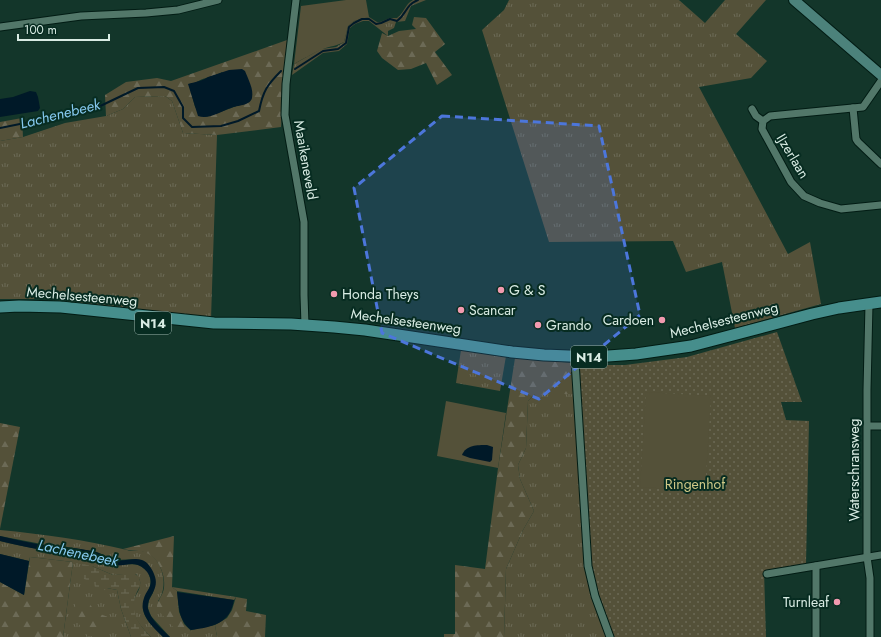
<svg xmlns="http://www.w3.org/2000/svg" width="881" height="637" font-family="Jost,sans-serif">
<defs>
<pattern id="grass-tufts" width="24" height="20" patternUnits="userSpaceOnUse"><rect width="24" height="20" fill="#545139"/><path d="M3 7l-1-3M5 7V3M7 7l1-3M15 17l-1-3M17 17v-4M19 17l1-3" fill="none" stroke="#6c6a56"/></pattern>
<pattern id="forest-firs" width="22" height="20" patternUnits="userSpaceOnUse"><rect width="22" height="20" fill="#545139"/><path d="M5 1l3.5 6h-7zM16 11l3.5 6h-7z" fill="#6c6a56"/></pattern>
<pattern id="wetland-marsh" width="20" height="14" patternUnits="userSpaceOnUse"><rect width="20" height="14" fill="#545139"/><path d="M1 5h8M5 5V1M11 12h8M15 12V8" fill="none" stroke="#6c6a56"/></pattern>
<pattern id="park-dots" width="8" height="8" patternUnits="userSpaceOnUse"><rect width="8" height="8" fill="#545139"/><path d="M2 2h.1M6 6h.1" fill="none" stroke="#6c6a56" stroke-width="1.8" stroke-linecap="round"/></pattern>
</defs>
<rect width="100%" height="100%" fill="#13362a"/>
<g fill="url(#grass-tufts)">
<path d="M413,0H426L411,6L405,21L396,22L394,28L388,31V36L369,21H363L355,24L350,28L347,44L339,51L323,53L292,75L294,64L321,49L336,47L344,42L348,26L354,21L369,17L377,22H380L390,18H397C404,13 405,4 413,0Z"/>
<polygon points="509,0 679,0 705,23 725,0 766,0 736,34 767,61 751,78 699,87 788,254 810,242 821,304 735,328 722,262 686,272 673,241 549,242 482,30 504,10"/>
<polygon points="165,96 172,101 183,133 217,135 211,319 45,299 0,299 0,141 23,137 65,123 106,116 123,109 135,97"/>
<polygon points="461,350 506,356 500,391 456,383"/>
<polygon points="555,393 574,394 584,551 608,637 504,637 506,569 523,530 534,511 520,479 518,465 526,448 528,401 535,394"/>
<path d="M0,530C42,534 86,540 127,550C133,552 141,549 148,553C163,561 169,587 158,601L191,631V630L215,625L217,637H170L151,616L148,608L149,600L153,593L155,582L136,559L115,560L97,552L68,547L52,546L0,536Z"/>
<path d="M0,541C17,545 34,549 51,551C62,553 73,553 85,555C95,557 104,562 114,564C122,566 130,563 138,565C143,567 147,571 149,575C155,588 141,598 143,610C145,621 156,629 163,637H151C144,630 135,620 133,610C131,593 148,588 136,574L113,575L92,566L107,588L117,590L121,609L131,637H63L73,562L30,557L29,561L0,554Z"/>
<polygon points="172,587 236,597 234,600 177,591"/>
</g>
<g fill="url(#forest-firs)" fill-rule="evenodd">
<polygon points="414,17 426,18 445,44 435,52 452,75 437,85 426,63 411,69 398,70 382,58 377,51 382,33 388,36 399,31 416,29 412,25"/>
<path d="M287,40L281,127L217,135L183,133L172,101L165,96L135,97L123,109L106,116L105,95L126,82L157,78L171,81ZM222,72L249,102C234,106 221,113 205,117L195,107L190,88C200,76 210,79 222,72Z"/>
<polygon points="22,118 23,137 0,141 0,122"/>
<polygon points="515,358 573,363 574,394 535,394 528,401 526,448 518,465 520,479 534,511 523,530 506,569 504,637 444,637 444,634 455,634 455,565 485,569 498,468"/>
<polygon points="0,423 20,427 0,529"/>
<path d="M174,536L172,587L177,591L179,612L184,624L192,632H180L176,630L157,609C156,601 163,596 164,588C166,575 158,556 144,552C137,550 130,551 123,549Z"/>
<polygon points="30,557 73,562 63,637 0,637 0,582 24,595"/>
<path d="M78,597L88,601L95,612L108,617L104,628L98,636H88C77,623 71,614 78,597Z"/>
<polygon points="236,597 247,599 246,611 266,615 265,637 217,637 215,625 227,618 232,610"/>
</g>
<path fill="url(#wetland-marsh)" d="M82,564L92,566L113,575L134,573L139,577L141,585C127,606 135,621 151,637H131L121,609L117,590L107,588L102,592L96,591L94,583L84,579Z"/>
<polygon fill="url(#park-dots)" points="777,332 802,402 781,402 786,420 809,421 806,564 764,571 766,637 614,637 593,578 588,547 577,365 625,365 687,357"/>
<g fill="#545139">
<path d="M346,0H366L369,17L354,21L348,26L344,42C337,46 330,46 323,49C313,53 303,59 294,64L301,6Z"/>
<polygon points="646,392 711,396 705,491 640,487"/>
<polygon points="446,401 506,413 498,468 437,456"/>
</g>
<g fill="#001928">
<path d="M242,69L245,71C248,79 254,89 252,98C250,106 237,105 231,108C221,111 209,120 198,116L188,84C194,82 203,81 208,77L229,70Z"/>
<polygon points="30,91 36,92 38,97 40,108 38,111 0,117 0,99 13,97"/>
<path d="M487,445L493,447L492,460L490,462L470,458L462,455C466,445 477,445 487,445Z"/>
<path d="M0,536C17,540 34,544 51,546C66,548 81,548 96,552C103,554 108,560 115,560C124,562 134,557 142,560C148,562 152,569 154,574C161,590 146,596 148,609C150,619 163,630 170,637H163C153,627 138,614 144,598C147,589 154,586 149,575C147,571 143,567 138,565C130,562 122,567 114,565C106,564 101,559 94,557C80,553 66,553 51,551C34,549 17,545 0,541Z"/>
<polygon points="0,554 29,561 24,595 0,582"/>
<path d="M177,592L234,600C230,624 212,627 191,630C178,620 179,606 177,592Z"/>
</g>
<g fill="none" stroke-linecap="round" stroke-linejoin="round">
<g stroke="#001928" stroke-width="2">
<path d="M295,69L323,51L338,49L346,43L349,27L354,23L362,19H369L376,24L381,23L390,19L397,21C407,14 405,5 418,0"/>
<path d="M0,128L94,109L138,88L164,87L174,91L183,107V118L192,127L221,126L238,121L259,111C263,91 267,85 281,71"/>
</g>
<g stroke="#021c14" stroke-width="9">
<g id="street">
<polyline points="296,0 286,84 285,115 304,222 304,295 305,325"/>
<polyline points="0,27 81,16 146,13 178,10 218,0"/>
<polyline points="881,81 863,107 770,116 763,121 762,129 791,182 804,196 820,203 841,209 881,205"/>
<polyline points="853,108 856,139 858,142 881,164"/>
<polyline points="752,109 756,116 763,121"/>
<polyline points="869,304 867,390 867,557 870,578 870,637"/>
<polyline points="573,356 575,361 588,566 595,596 610,637"/>
<polyline points="868,426 881,426"/>
<polyline points="767,574 881,555"/>
<polyline points="816,637 816,566"/>
</g>
</g>
<g stroke="#021c14" stroke-width="12">
<polyline id="secondary" points="794,0 881,75"/>
</g>
<g stroke="#021c14" stroke-width="13">
<polyline id="primary" points="0,307 19,306 61,307 214,323 291,324 334,327 365,330 512,352 544,355 594,357 636,354 691,346 812,314 839,308 881,302"/>
</g>
<use href="#street" stroke="#527769" stroke-width="7"/>
<use href="#secondary" stroke="#4c827b" stroke-width="10"/>
<use href="#primary" stroke="#468e8c" stroke-width="11"/>
</g>
<path fill="#4c76db" fill-opacity="0.2" stroke="#4c76db" stroke-width="3" stroke-dasharray="8 5" stroke-linejoin="round" d="M442,116L599,126L640,315L539,399L382,333L354,188Z"/>
<g fill="#f29aaf" stroke="#072c21" stroke-width="1.5">
<circle cx="501" cy="290" r="4"/>
<circle cx="334" cy="294" r="4"/>
<circle cx="461" cy="310" r="4"/>
<circle cx="662" cy="320" r="4"/>
<circle cx="538" cy="325" r="4"/>
<circle cx="837" cy="602" r="4"/>
</g>
<g text-anchor="middle" dominant-baseline="central" stroke-width="4" stroke-linejoin="round" paint-order="stroke">
<g fill="#072c21" stroke="#9ab2aa" stroke-width="1">
<rect x="135" y="312" width="36" height="22" rx="3"/>
<rect x="571" y="346" width="36" height="22" rx="3"/>
</g>
<g font-size="13" font-weight="bold" fill="#d9ece4">
<text x="153" y="323">N14</text>
<text x="589" y="357">N14</text>
</g>
<g font-size="14" fill="#d9ece4" stroke="#072c21">
<text transform="translate(793 156) rotate(59)">IJzerlaan</text>
<text transform="translate(306 160) rotate(80)">Maaikeneveld</text>
<text transform="translate(82 296) rotate(5)">Mechelsesteenweg</text>
<text transform="translate(724 320) rotate(-14)">Mechelsesteenweg</text>
<text transform="translate(406 321) rotate(8)">Mechelsesteenweg</text>
<text transform="translate(854 470) rotate(-90)">Waterschransweg</text>
</g>
<g font-size="14" fill="#d9ece4" stroke="#072c21" text-anchor="start">
<text x="509" y="290">G &amp; S</text>
<text x="342" y="294">Honda Theys</text>
<text x="469" y="310">Scancar</text>
<text x="654" y="320" text-anchor="end">Cardoen</text>
<text x="546" y="325">Grando</text>
<text x="829" y="602" text-anchor="end">Turnleaf</text>
</g>
<g font-size="14" fill="#d0c987" stroke="#072c21">
<text x="695" y="484">Ringenhof</text>
</g>
<g font-size="15" font-style="italic" fill="#85c8ee" stroke="#072c21">
<text transform="translate(60 114) rotate(-14)">Lachenebeek</text>
<text transform="translate(78 553) rotate(12)">Lachenebeek</text>
</g>
</g>
<path d="M18 34v6h91v-6" fill="none" stroke="#d9ece4" stroke-width="2"/>
<text x="24" y="34" font-size="12" fill="#d9ece4" stroke="#072c21" stroke-width="3" paint-order="stroke">100 m</text>
</svg>
